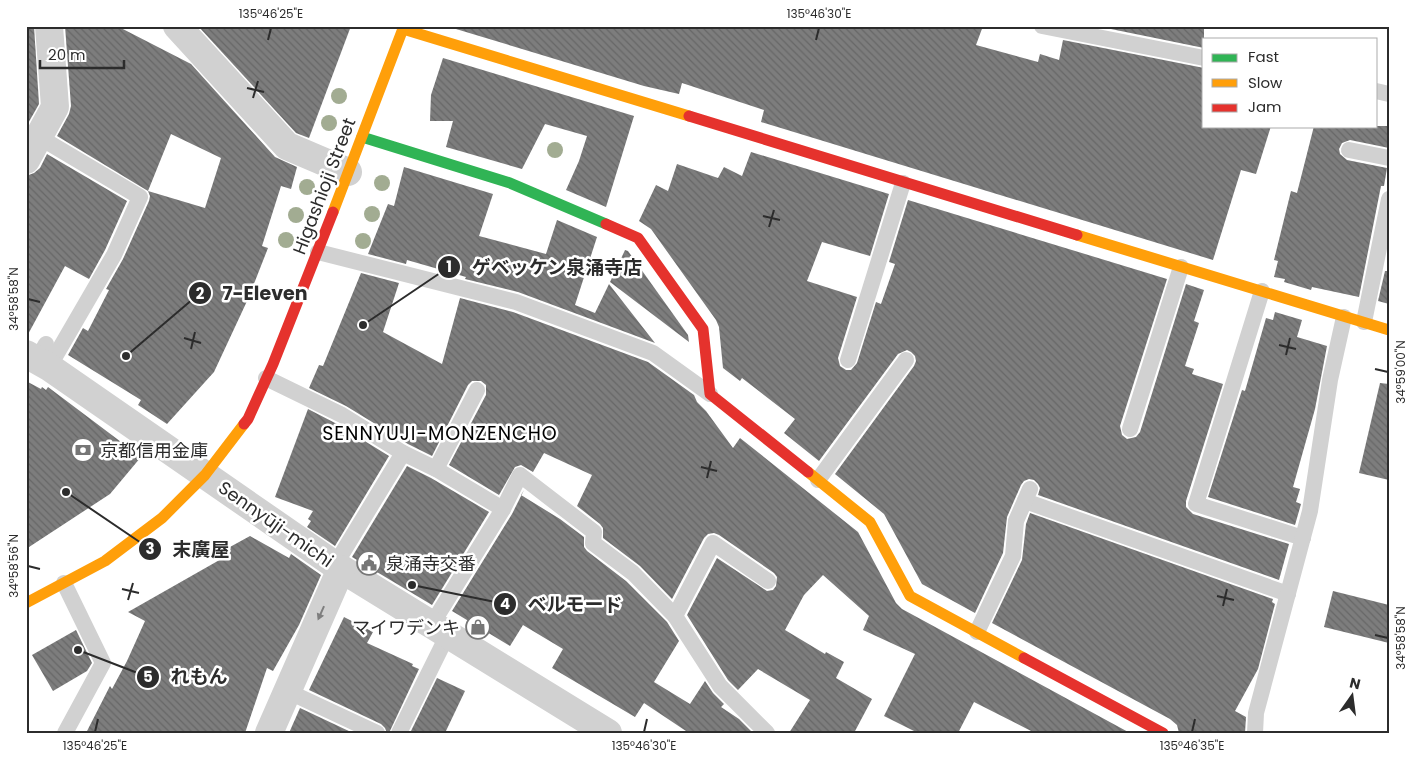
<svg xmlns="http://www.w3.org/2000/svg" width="1415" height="759" font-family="Poppins,'Noto Sans JP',sans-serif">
<defs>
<pattern id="building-back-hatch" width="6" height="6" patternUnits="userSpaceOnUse" patternTransform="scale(1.25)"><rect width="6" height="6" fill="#7d7d7d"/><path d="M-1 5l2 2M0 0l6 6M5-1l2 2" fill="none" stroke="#676767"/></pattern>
</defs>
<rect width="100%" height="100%" fill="#fff"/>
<g fill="url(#building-back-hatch)">
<polygon points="26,26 34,26 39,104 26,127"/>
<polygon points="65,26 117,26 191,64 275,157 297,167 291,189 281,186 262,246 268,248 248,299 214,372 167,424 138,405 141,400 68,355 83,328 88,331 109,290 106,289 123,259 149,201 150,196 148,191 205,208 221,158 171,134 148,191 57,136 69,114 71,106"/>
<polygon points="198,26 351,26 309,138 296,133"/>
<polygon points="457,26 983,26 976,45 1038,62 1040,54 1059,60 1063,40 1204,68 1204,126 1271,126 1256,174 1241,170 1213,260 761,122 764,110 682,83 679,94 644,86 456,29"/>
<polygon points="1106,26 1204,26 1204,48 1106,28"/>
<polygon points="443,58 634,116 606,207 566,190 579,161 587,136 545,124 522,169 446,147 453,121 430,121 431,95"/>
<polygon points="1314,126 1389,126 1389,148 1350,140 1342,143 1339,149 1340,154 1347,160 1387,168 1384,186 1381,186 1359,297 1312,287 1311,290 1284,282 1285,279 1274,277 1278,261 1274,260 1291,191 1297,193"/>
<polygon points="751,152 889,194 870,256 822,242 807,281 857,297 838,358 840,366 846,370 851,370 857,363 876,302 881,304 895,264 889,262 908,200 1167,279 1120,426 1122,435 1127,439 1136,437 1140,432 1186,284 1204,290 1194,321 1199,323 1185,366 1194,369 1192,374 1223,384 1186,501 1186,507 1193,514 1289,544 1279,580 1038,495 1040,488 1038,484 1034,480 1029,479 1024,481 1021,485 1007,517 1003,553 975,613 922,584 884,514 835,474 914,366 916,361 915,356 911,352 907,350 898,354 819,461 784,433 795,419 742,378 740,381 723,368 719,327 716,320 651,229 639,221 656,185 668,191 677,164 718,178 724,167 742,176"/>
<polygon points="47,154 127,201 105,250 89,279 65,266 26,338 26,176 34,173 40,168"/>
<polygon points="404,167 493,194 479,236 546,254 557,220 597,237 575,305 595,313 609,284 655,343 518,292 465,279 466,277 407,260 406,264 368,254 388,204 394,206"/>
<polygon points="625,250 628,251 688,335 689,342 610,282"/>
<polygon points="1385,271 1389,271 1389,304 1378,301"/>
<polygon points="361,273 399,283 383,332 442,364 460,298 513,312 648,362 694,395 697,402 706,411 733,448 740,438 858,532 896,603 902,609 1130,733 1035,733 974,702 958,733 918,733 884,716 915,654 863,630 869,616 823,575 804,595 785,630 825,654 826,652 844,662 836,678 872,699 854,733 789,733 810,700 758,669 738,690 728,680 687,615 717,558 767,591 773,590 776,586 777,577 774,573 719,535 714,533 708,534 704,538 672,599 640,566 603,538 603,528 600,524 577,506 592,475 544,453 533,472 521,465 515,467 499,495 449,465 486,395 486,385 481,381 472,381 468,385 432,456 408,444 346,406 309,388 319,365 323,366"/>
<polygon points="1275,312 1302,320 1297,337 1327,346 1315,409 1293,487 1300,489 1296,502 1301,504 1295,525 1208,497 1242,390 1245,391 1266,318 1273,320"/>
<polygon points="26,381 41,389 42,387 46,390 48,387 141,457 110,494 26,549"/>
<polygon points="1380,383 1389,384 1389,480 1359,473"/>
<polygon points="308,409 337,424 389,456 335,546 307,527 311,521 308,519 313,511 275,497"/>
<polygon points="407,466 431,478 489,512 432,605 352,557"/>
<polygon points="524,490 521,495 560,519 584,537 584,547 587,551 626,581 667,622 679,641 654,682 690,704 705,681 713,693 724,704 721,707 739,719 753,733 689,733 644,703 635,717 552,668 563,649 523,625 510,646 452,611 512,514"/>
<polygon points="1030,513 1273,599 1272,602 1275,604 1258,669 1235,711 1246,717 1245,733 1179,733 1177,725 1170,719 992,623 1022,560 1026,524"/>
<polygon points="250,536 289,558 291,554 321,575 299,625 273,671 267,668 245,733 86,733 110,686 112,689 127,661 145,621 128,612 223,558 219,553"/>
<polygon points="1333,591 1389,605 1389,643 1324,627"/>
<polygon points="344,617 373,632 367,643 413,664 412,666 419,669 389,733 387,733 385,728 381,724 309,690"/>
<polygon points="76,630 92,663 87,671 53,691 32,655"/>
<polygon points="437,678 465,691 445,733 410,733"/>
<polygon points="300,708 353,733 289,733"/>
</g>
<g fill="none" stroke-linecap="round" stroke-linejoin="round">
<g stroke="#d1d1d1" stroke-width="16">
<polyline points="1042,26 1204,58"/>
<polyline points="1376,91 1389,94"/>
<polyline points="39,137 140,197 114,255 49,367"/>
<polyline points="1349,150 1389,158"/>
<polyline points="318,252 516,302 653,353 710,394"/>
<polyline points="1262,291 1196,504 1303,538"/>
<polyline points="1364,322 1389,199"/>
<polyline points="37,360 46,344"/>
<polyline points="848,360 903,183"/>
<polyline points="266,378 342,415 403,453 436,469 503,509"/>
<polyline points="1130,429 1181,267"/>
<polyline points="436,469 477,390"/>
<polyline points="818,480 906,360"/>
<polyline points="1025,501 1288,594"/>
<polyline points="335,565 403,453"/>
<polyline points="64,583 103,663 65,733"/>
<polyline points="675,616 713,543 768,581"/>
<polyline points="432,624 503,509 520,475 594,532 593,543 633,573 675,616 720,686 767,733"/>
<polyline points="977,632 1013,556 1016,521 1030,489"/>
<polyline points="287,691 377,733"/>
<polyline points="399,733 448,634"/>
<polyline points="1255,733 1256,713 1310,511 1330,380 1344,317"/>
</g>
<g stroke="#d1d1d1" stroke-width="28">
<polyline points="177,26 287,146 348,172"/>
<polyline points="26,160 55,107 49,26"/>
<polyline points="26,354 49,367 335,565 608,733"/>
<polyline points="269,733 341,569"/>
</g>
<polyline stroke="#30b455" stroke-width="11" points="362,137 510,183 606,224"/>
<g stroke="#ff9f0a" stroke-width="11">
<polyline points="403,29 689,116"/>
<polyline points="333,212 404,26"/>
<polyline points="1077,235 1389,330"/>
<polyline points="808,472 870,522 910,596 1024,658"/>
<polyline points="26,603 105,561 162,518 205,475 244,424"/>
</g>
<g stroke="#e5322d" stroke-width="11">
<polyline points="689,116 1077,235"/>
<polyline points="606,224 638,238 703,329 710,394 808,472"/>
<polyline points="244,424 248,419 273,364 333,212"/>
<polyline points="1024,658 1163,733"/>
</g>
</g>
<g fill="#a2ac92">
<circle cx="339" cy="96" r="8"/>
<circle cx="329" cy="123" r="8"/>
<circle cx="555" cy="150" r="8"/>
<circle cx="382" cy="183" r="8"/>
<circle cx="307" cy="187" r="8"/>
<circle cx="372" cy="214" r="8"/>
<circle cx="296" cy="215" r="8"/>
<circle cx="286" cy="240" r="8"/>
<circle cx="363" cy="241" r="8"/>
</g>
<defs><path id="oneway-solid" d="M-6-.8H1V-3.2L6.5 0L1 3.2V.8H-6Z" transform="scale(1.25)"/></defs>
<use fill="#7e7e7e" href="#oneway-solid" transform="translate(321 613) rotate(114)"/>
<path fill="none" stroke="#2c2c2c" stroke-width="2" d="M268,40L271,28M816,40L819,28M247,88L264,92M253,98L258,81M763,216L780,220M769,227L774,210M28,299L40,302M184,338L201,343M1279,345L1296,349M191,349L195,332M1286,355L1290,338M1375,369L1388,372M701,467L717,471M707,478L711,461M28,566L40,569M122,589L139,593M1217,596L1234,600M128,600L133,583M1223,606L1227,589M1375,635L1388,638M95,732L98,719M644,732L647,719M1192,732L1195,719"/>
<defs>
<g id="bank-ring" transform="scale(1.25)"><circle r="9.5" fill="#fff" stroke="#767676" stroke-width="1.5"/><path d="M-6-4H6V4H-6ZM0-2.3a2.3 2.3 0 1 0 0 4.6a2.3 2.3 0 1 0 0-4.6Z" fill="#767676"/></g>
<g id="civic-ring" transform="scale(1.25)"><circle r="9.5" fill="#fff" stroke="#767676" stroke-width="1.5"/><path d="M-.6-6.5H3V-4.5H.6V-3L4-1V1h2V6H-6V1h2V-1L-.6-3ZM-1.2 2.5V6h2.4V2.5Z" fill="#767676"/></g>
<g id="shop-ring" transform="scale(1.25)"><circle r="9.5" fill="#fff" stroke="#767676" stroke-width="1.5"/><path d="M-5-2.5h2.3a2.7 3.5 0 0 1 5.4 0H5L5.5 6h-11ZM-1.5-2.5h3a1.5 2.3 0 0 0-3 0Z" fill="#767676"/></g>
</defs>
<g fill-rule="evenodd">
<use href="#bank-ring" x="83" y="450"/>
<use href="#civic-ring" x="369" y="563"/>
<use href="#shop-ring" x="478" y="627"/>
</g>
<g text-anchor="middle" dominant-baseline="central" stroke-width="5" stroke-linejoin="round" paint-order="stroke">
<g font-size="18" fill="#2c2c2c" stroke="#fff">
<text transform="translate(324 186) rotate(-69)">Higashioji Street</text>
<text transform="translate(276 524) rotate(35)">Sennyūji-michi</text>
</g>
<g font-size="18" fill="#2c2c2c" stroke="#fff" text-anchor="start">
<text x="100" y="450">京都信用金庫</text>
<text x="386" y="563">泉涌寺交番</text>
<text x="460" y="627" text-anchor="end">マイワデンキ</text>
</g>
<g font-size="19" letter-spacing="1" fill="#000" stroke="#fff">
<text x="440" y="433">SENNYUJI-MONZENCHO</text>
</g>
</g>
<path fill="none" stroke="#2c2c2c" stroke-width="2" d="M363 325L449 267M126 356L200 293M66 492L150 549M412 585L505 604M78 650L148 677"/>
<g fill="#2c2c2c" stroke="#fff" stroke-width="2">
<circle cx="363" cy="325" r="5"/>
<circle cx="126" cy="356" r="5"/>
<circle cx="66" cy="492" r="5"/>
<circle cx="412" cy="585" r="5"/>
<circle cx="78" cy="650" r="5"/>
<circle cx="449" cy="267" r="12"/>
<circle cx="200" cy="293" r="12"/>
<circle cx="150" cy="549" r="12"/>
<circle cx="505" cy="604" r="12"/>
<circle cx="148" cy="677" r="12"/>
</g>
<g font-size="15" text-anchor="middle" font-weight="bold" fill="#fff">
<text x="449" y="272">1</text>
<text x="200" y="299">2</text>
<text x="150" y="554">3</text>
<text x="505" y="609">4</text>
<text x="148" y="682">5</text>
</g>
<g font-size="19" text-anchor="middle" font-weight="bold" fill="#2c2c2c" stroke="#fff" stroke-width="5" stroke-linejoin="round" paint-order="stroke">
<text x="557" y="274">ゲベッケン泉涌寺店</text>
<text x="265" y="300">7-Eleven</text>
<text x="201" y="556">末廣屋</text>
<text x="575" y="611">ベルモード</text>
<text x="199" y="683">れもん</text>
</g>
<rect width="1415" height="759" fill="none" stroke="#ffffff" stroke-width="55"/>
<rect x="1202" y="38" width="175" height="90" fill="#ffffff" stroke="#ababab"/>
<rect x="1212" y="54" width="25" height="8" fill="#30b455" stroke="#ababab"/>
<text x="1248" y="62" font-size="15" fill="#2c2c2c">Fast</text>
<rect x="1212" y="79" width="25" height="8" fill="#ff9f0a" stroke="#ababab"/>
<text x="1248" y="88" font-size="15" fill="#2c2c2c">Slow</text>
<rect x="1212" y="104" width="25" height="8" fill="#e5322d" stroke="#ababab"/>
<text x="1248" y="112" font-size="15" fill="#2c2c2c">Jam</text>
<g transform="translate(1352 696) rotate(14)" stroke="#ffffff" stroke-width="4" paint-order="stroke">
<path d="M0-4L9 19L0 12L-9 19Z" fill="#2c2c2c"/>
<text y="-8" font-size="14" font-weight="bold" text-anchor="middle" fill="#2c2c2c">N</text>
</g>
<path d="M40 60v8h84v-8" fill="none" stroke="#2c2c2c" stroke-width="2.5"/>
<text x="48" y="60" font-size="15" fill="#2c2c2c" stroke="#ffffff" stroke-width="4" paint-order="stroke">20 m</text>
<rect x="28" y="28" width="1360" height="704" fill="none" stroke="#2c2c2c" stroke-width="2"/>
<g font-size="12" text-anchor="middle" fill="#2c2c2c">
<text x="271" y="18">135°46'25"E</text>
<text x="819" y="18">135°46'30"E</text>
<text transform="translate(14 299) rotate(-90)" y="4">34°58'58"N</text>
<text transform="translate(1401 372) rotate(-90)" y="4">34°59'00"N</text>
<text transform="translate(14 566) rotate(-90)" y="4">34°58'56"N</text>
<text transform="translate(1401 638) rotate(-90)" y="4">34°58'58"N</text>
<text x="95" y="750">135°46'25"E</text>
<text x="644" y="750">135°46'30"E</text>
<text x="1192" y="750">135°46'35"E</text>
</g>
</svg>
